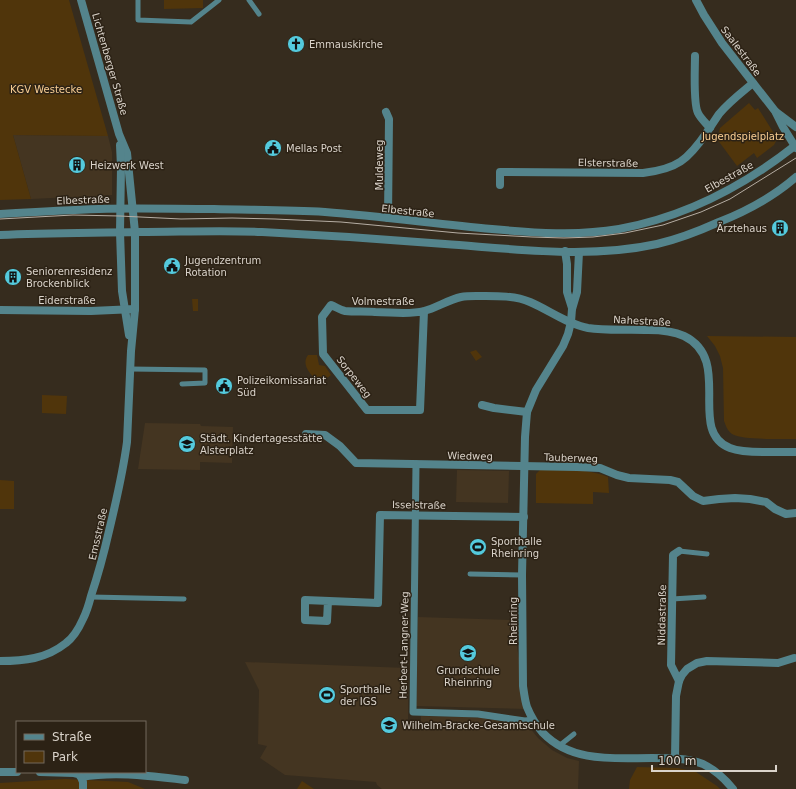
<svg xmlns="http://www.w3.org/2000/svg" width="796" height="789" font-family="'DejaVu Sans',sans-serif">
<rect width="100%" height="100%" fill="#362c1e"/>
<g fill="#443521">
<polygon points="13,135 108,136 112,152 112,195 31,199"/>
<polygon points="145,423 200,424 201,426 233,427 232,463 200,462 200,470 138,469"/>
<polygon points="457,470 509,471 508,503 456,502"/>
<polygon points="418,617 513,620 523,686 528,709 416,706"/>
<polygon points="245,662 408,668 408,723 421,723 421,716 464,717 483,718 529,727 538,738 552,750 567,758 579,761 578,789 382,789 377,785 376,782 285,775 260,758 267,746 258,744 259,690"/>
</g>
<g fill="#50350b">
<polygon points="0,0 69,0 108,136 13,135 31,199 0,200"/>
<polygon points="164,0 203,0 203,8 164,9"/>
<polygon points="749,103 755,110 758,108 775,135 776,141 774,145 757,158 754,153 737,166 717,139 720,128"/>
<polygon points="192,299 198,299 198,311 193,311"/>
<path d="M707,336L796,337V439C783,439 741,440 732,434C727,430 726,426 724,421L723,368L720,356L715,346Z"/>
<polygon points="476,350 482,357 476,361 470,352"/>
<path d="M308,355H317L319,365L325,366L331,375L320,384C313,376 300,366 308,355Z"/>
<polygon points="42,395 67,396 66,414 42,413"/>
<path d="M540,470C563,470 586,468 608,477L609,493L593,492V504L536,503V474Z"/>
<polygon points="0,480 14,481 14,509 0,509"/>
<polygon points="637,767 678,768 696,772 717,786 720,789 629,789 630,780"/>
<polygon points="65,779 128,782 145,789 0,789 0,783"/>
<polygon points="302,781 314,789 297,789"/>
</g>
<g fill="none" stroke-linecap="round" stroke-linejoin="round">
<g stroke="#54848c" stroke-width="5">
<polyline points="138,0 138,20 191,22 219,0"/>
<polyline points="249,0 259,14"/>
<polyline points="130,369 205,370 205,383 182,384"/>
<polyline points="679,551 707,554"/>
<polyline points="470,574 522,575"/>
<polyline points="91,597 184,599"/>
<polyline points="672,599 704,597"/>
<polyline points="559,746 574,734"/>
</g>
<polyline stroke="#54848c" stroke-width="7" points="416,464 413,712 478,714 525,721 533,720"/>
<g stroke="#54848c" stroke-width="8">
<polyline points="696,0 704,15 722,43 775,111 783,127 796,148"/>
<path d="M695,56C695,68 693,104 698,113C701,119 706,123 710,128"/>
<polyline points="386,112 389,119 388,218"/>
<polyline points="776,112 796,127"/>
<path d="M500,185V172L643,173C677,169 688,160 707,132C711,126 715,120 719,114C729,102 741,93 753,83"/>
<polyline points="120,232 122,291 129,335"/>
<polyline points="565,251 567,264 567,292 572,308"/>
<path d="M579,252L577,292L572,309L571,322L568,334L563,346L536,390L527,412L525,437L522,575L523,686C524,693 525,701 527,707C531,717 536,725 543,733C572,763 614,758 652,758C669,758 687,758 703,764C715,770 725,779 733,789"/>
<polyline points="0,310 91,311 135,309"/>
<path d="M424,311L420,410H367L323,354L322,317L331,305C336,307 340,310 345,311C355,312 366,311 375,312C391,312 409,315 424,311C436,308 448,300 461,297C466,296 471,296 476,296C493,296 514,295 530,302C549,310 567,324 588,328C607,331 629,329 648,330C660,330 673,331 684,336C734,360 686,431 730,448C740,452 752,452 763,452C774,452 785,452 796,452"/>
<polyline points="482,405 494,408 527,412"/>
<polyline points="306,434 325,435 340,446 356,463 577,467 600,468 617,475 629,478 670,480 678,482 693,496 703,501 719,499 735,498 750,499 766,502 775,509 786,514 796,513"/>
<polyline points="328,601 327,621 305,620 305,600 378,603 380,515 524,517"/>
<path d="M0,661C24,661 46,659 66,643C74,637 79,628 83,619C87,611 89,604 91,596C98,575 104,553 109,531C116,502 123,472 127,442L131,351L135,309V232"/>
<polyline points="679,681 671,665 673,555 679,551"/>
<polyline points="675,758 676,696 679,681 682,675 687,669 697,663 707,661 778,663 794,658"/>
<polyline points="0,772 17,772"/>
<path d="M40,772L74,773L78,774L81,777C116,771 150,776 185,780"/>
<polyline points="81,777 83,782 83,789"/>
</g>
<g stroke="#54848c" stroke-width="8">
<polyline points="81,0 119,134 127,153 135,232"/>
<path d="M0,214C33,212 66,210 99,209C137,208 175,209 214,209C251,210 288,210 325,212C381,216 436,224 492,229C535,233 578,236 619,229C685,217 744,186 796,145"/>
<polyline points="120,232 121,167 120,145"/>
<path d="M0,235C46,233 93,233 139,232C180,232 221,230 262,232C323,235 384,239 445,244C515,249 589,259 657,244C679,239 699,231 719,222C747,211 773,197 796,177"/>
</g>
<polyline stroke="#b5ada3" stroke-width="1" points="0,219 73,215 120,216 181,219 232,218 275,219 341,222 458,233 532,237 564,238 593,237 625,233 663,225 701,212 730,199 796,158"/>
</g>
<defs>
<g id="church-disc" transform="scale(0.9)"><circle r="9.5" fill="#54cadd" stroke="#2c2215"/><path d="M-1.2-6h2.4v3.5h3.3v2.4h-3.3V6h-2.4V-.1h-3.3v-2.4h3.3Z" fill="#111"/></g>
<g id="civic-disc" transform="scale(0.9)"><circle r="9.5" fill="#54cadd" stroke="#2c2215"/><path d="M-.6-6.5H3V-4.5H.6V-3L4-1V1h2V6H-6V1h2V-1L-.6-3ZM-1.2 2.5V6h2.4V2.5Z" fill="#111"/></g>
<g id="building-disc" transform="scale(0.9)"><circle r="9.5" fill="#54cadd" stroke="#2c2215"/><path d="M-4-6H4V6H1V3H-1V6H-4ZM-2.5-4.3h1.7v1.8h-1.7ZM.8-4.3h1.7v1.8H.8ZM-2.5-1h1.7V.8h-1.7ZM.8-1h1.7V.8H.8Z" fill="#111"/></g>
<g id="school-disc" transform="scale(0.9)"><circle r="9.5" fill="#54cadd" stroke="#2c2215"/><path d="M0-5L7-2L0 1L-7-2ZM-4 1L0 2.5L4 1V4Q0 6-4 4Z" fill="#111"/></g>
<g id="stadium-disc" transform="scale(0.9)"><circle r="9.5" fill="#54cadd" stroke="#2c2215"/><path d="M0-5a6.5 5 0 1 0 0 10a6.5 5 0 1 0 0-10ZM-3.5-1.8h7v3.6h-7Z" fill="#111"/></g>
</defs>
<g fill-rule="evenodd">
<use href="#church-disc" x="296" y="44"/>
<use href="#civic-disc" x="273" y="148"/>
<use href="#building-disc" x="77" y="165"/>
<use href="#building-disc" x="780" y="228"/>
<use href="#civic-disc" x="172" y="266"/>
<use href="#building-disc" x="13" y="277"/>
<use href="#civic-disc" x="224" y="386"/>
<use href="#school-disc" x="187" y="444"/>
<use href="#stadium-disc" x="478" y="547"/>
<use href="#school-disc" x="468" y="653"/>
<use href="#stadium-disc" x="327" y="695"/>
<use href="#school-disc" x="389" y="725"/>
</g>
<g text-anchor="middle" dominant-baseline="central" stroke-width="3" stroke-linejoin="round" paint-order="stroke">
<g font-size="10" fill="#dad3ca" stroke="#2c2215" text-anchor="start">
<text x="309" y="44">Emmauskirche</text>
<text x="286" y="148">Mellas Post</text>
<text x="90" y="165">Heizwerk West</text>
<text x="767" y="228" text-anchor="end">Ärztehaus</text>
<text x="185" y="260">Jugendzentrum<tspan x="185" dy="12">Rotation</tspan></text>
<text x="26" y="271">Seniorenresidenz<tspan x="26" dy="12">Brockenblick</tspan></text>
<text x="237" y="380">Polizeikomissariat<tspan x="237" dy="12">Süd</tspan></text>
<text x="200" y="438">Städt. Kindertagesstätte<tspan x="200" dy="12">Alsterplatz</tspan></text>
<text x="491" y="541">Sporthalle<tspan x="491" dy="12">Rheinring</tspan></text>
<text x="468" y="670" text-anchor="middle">Grundschule<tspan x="468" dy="12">Rheinring</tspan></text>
<text x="340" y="689">Sporthalle<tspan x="340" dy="12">der IGS</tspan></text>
<text x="402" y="725">Wilhelm-Bracke-Gesamtschule</text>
</g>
<g font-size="10" fill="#dad3ca" stroke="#2c2215">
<text transform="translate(741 51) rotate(53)">Saalestraße</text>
<text transform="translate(110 64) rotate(74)">Lichtenberger Straße</text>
<text transform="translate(608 163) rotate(1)">Elsterstraße</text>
<text transform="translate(379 165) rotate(-90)">Muldeweg</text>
<text transform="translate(729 177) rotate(-29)">Elbestraße</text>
<text transform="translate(83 200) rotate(-2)">Elbestraße</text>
<text transform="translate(408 211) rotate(6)">Elbestraße</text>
<text x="67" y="300">Eiderstraße</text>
<text x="383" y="301">Volmestraße</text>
<text transform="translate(642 321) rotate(3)">Nahestraße</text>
<text transform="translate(354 377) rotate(52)">Sorpeweg</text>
<text transform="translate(470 456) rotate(1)">Wiedweg</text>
<text transform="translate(571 458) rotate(2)">Tauberweg</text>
<text transform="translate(419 505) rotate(1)">Isselstraße</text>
<text transform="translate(98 534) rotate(-77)">Emsstraße</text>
<text transform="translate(662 615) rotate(-89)">Niddastraße</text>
<text transform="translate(513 621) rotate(-90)">Rheinring</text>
<text transform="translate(404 645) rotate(-89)">Herbert-Langner-Weg</text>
</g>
<g font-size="10" fill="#f9ce93" stroke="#2c2215">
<text x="46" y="89">KGV Westecke</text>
<text x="743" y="136">Jugendspielplatz</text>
</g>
</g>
<rect x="16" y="721" width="130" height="52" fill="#2c2215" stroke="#72695d"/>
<rect x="24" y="734" width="20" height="6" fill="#54848c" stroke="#72695d"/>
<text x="52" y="741" font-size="12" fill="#dad3ca">Straße</text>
<rect x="24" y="751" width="20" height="12" fill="#50350b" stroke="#72695d"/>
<text x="52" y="761" font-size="12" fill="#dad3ca">Park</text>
<path d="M652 765v6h124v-6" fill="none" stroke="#dad3ca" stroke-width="2"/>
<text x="658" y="765" font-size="12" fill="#dad3ca" stroke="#2c2215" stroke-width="3" paint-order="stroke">100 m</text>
</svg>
